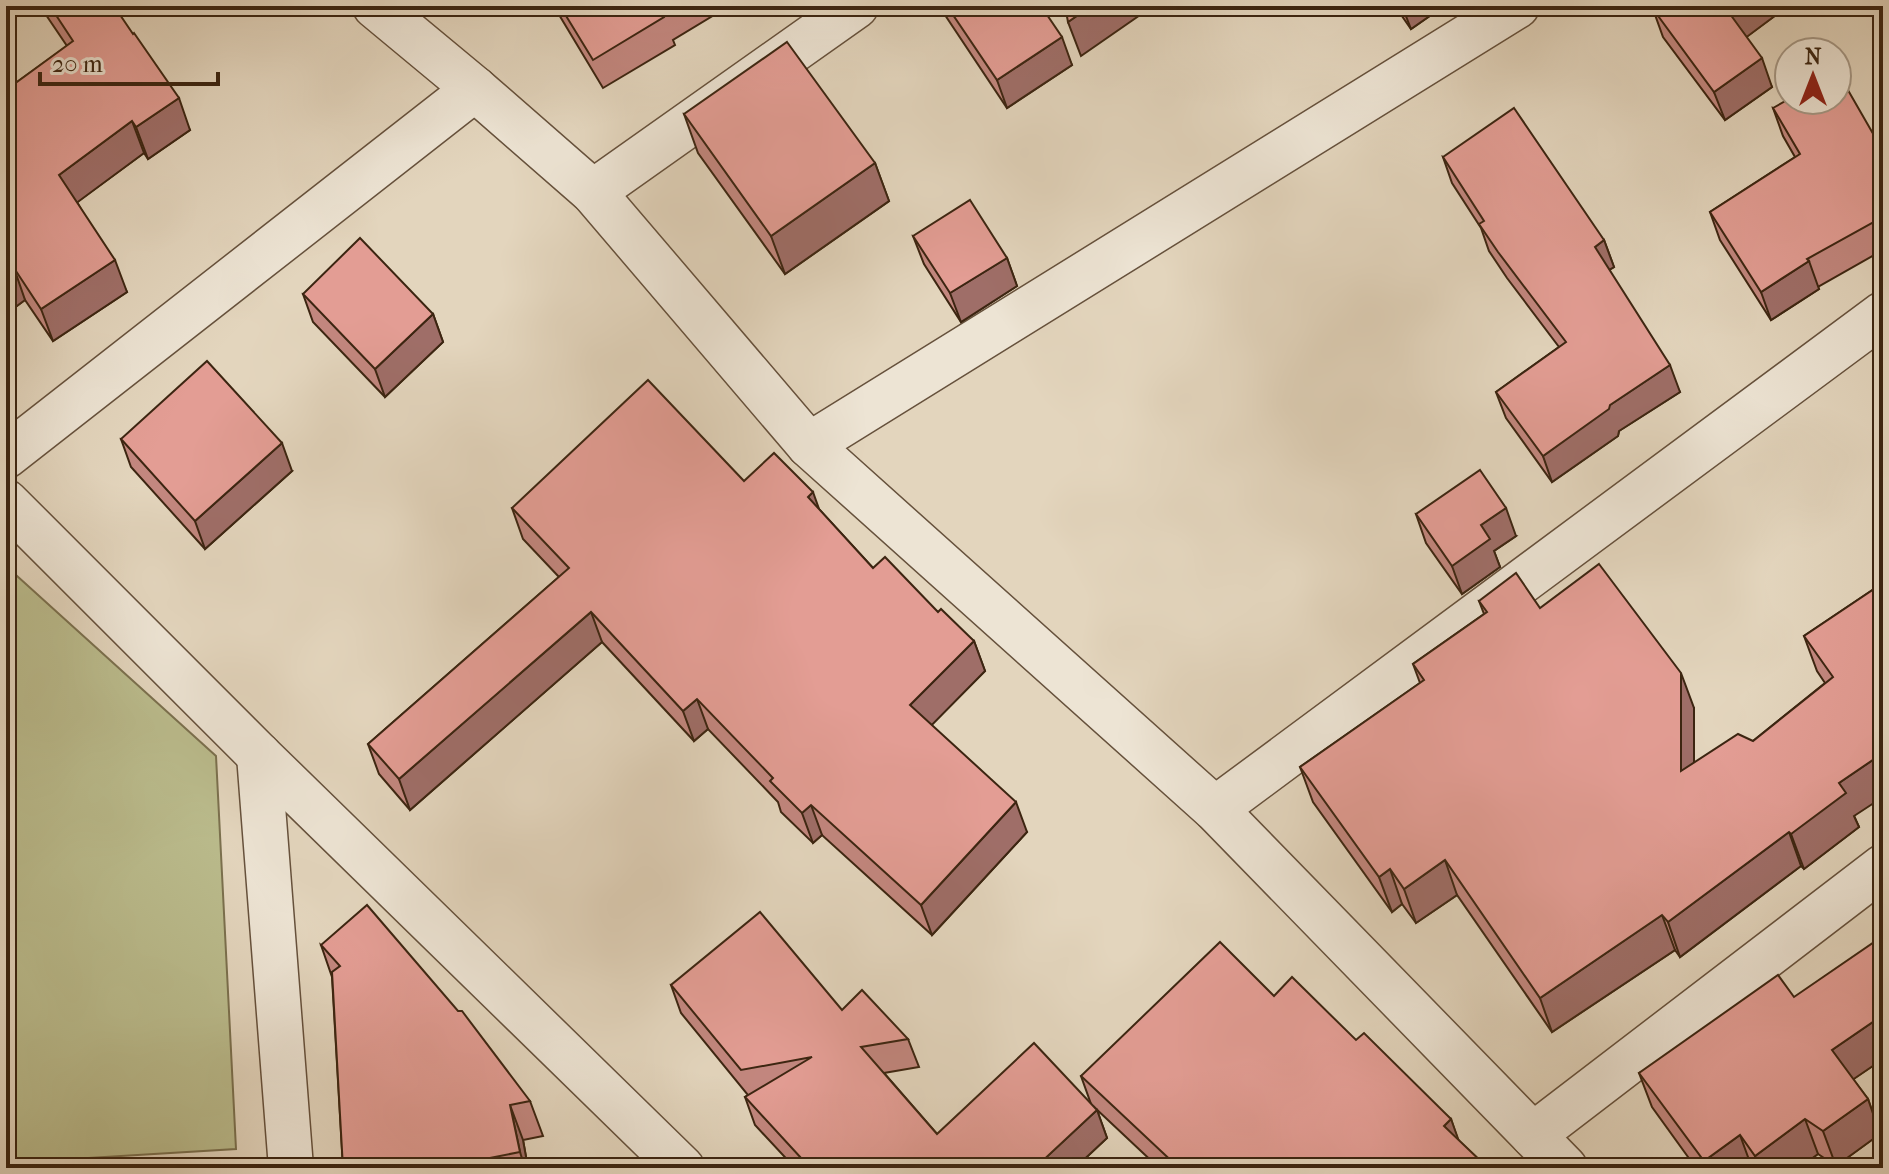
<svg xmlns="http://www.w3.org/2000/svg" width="1889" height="1174" font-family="'IM FELL French Canon',serif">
<rect width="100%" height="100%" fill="#e3d5bd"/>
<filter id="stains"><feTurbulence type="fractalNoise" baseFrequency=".0025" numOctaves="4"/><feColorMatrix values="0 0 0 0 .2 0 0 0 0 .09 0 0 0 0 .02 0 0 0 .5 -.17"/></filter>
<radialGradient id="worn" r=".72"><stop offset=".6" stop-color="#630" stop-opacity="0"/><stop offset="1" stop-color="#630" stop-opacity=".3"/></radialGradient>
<polygon fill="#babb8c" stroke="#7b704e" stroke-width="2" points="6,566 216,756 236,1149 6,1163"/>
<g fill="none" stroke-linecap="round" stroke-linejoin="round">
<g stroke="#66513c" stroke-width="47">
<g id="minor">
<polyline points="375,6 475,89 593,192 809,445 1215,809 1565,1168"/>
<polyline points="593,192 856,6"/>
<polyline points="809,445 1517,6"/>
<polyline points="6,456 475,89"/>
<polyline points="6,502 259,755 682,1168"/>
<polyline points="259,755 291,1168"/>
<polyline points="1215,809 1883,314"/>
<polyline points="1533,1135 1883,867"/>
</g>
</g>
<use href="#minor" stroke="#ede4d4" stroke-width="44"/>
</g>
<g fill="#c3877f" stroke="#3c2511" stroke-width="2">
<polygon points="40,6 114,6 190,130 148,159 144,153 77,202 127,292 53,341 25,300 6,314 6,90 67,46"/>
<polygon points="555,6 729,6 673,40 675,45 603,88 558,13"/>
<polygon points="939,6 1041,6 1072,65 1007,108"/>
<polygon points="1395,6 1444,6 1411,29"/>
<polygon points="1657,6 1778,6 1780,12 1746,37 1772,87 1725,120 1663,37 1653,9"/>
<polygon points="1773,108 1883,151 1883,250 1818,287 1819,289 1771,320 1720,240 1710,212 1795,157 1783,136"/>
<polygon points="684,114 875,163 889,201 785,274 698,153"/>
<polygon points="1443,157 1604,240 1614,267 1609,270 1680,392 1619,431 1618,436 1552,482 1506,418 1496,392 1559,347 1507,278 1489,251 1481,228 1452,183"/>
<polygon points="913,236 1007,258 1017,286 961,322 924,264"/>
<polygon points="303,294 433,314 443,342 385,397 313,322"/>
<polygon points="121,439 292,471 205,549 131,467"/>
<polygon points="744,481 818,508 873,568 938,612 974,641 985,671 931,725 1027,832 932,935 822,835 813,843 781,812 778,802 708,729 694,741 602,642 410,810 379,774 368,744 559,577 523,539 512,508"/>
<polygon points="1416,514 1516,536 1494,551 1500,567 1462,594 1426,543"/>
<polygon points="1883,583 1854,816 1859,827 1804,869 1801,866 1680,957 1675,950 1552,1032 1457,895 1416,923 1402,904 1392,912 1313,802 1300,767 1420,683 1413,664 1484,614 1479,601 1540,608 1694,708 1694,763 1753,741 1825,683 1817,671 1804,636"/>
<polygon points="321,945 530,1101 543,1136 523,1140 528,1168 343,1168 332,977"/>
<polygon points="671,985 842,1010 908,1039 919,1067 884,1073 937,1134 1091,1104 1081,1076 1274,996 1356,1040 1451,1119 1458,1140 1488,1168 1159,1168 1093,1106 1097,1110 1107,1138 1075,1168 795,1168 755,1125 745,1097 748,1095 681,1013"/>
<polygon points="1794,997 1883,1059 1853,1079 1868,1099 1880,1134 1836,1166 1818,1154 1799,1168 1696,1168 1652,1107 1639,1073"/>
</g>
<g fill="#9f6e68" stroke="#3c2511" stroke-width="2">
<polygon points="1091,6 1153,6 1081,56 1068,22"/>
<polygon points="1402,6 1444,6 1411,29"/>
<polygon points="1740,6 1778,6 1780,12 1740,42 1730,14"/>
<polygon points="1062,37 1072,65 1007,108 997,80"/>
<polygon points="1762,58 1772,87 1725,120 1714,92"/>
<polygon points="179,98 190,130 148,159 136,127"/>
<polygon points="132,121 144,153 71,207 59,175"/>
<polygon points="875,163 889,201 785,274 771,236"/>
<polygon points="1604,240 1614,267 1604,273 1595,247"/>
<polygon points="1007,258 1017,286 961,322 950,293"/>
<polygon points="115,260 127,292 53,341 41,309"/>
<polygon points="1809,261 1819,289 1771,320 1761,292"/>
<polygon points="14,268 25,300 6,314 6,273"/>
<polygon points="433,314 443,342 385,397 375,369"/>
<polygon points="1670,365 1680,392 1619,431 1618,436 1552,482 1543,456 1610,405"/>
<polygon points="282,443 292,471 205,549 195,521"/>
<polygon points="813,492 824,523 808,497"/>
<polygon points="1506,508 1516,536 1494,551 1500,567 1462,594 1452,566 1481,525"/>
<polygon points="591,612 602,642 410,810 399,779"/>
<polygon points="974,641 985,671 921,736 910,705"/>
<polygon points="1681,673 1694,708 1694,806 1681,771"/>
<polygon points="697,699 708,729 694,741 683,711"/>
<polygon points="1883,753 1883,797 1854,816 1859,827 1804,869 1791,834 1839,783"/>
<polygon points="1016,802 1027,832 932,935 921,905"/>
<polygon points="811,805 822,835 813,843 802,813"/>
<polygon points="1789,832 1801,866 1680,957 1668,922"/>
<polygon points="1445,860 1457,895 1416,923 1404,889"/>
<polygon points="1390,869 1402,904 1392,912 1379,877"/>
<polygon points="1662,915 1675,950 1552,1032 1540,998"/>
<polygon points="1883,1015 1883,1059 1845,1085 1832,1050"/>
<polygon points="1868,1099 1880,1134 1836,1166 1823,1131"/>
<polygon points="510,1105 523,1140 528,1168 525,1168 520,1152"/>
<polygon points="1097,1110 1107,1138 1075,1168 1040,1168 1039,1164"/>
<polygon points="1451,1119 1461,1147 1444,1126"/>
<polygon points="1805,1119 1818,1154 1799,1168 1760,1168 1755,1156"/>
<polygon points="1740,1135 1752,1168 1706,1168 1704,1161"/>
</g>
<g fill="#e39d94" stroke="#3c2511" stroke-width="2">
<polygon points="50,6 114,6 133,34 134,33 179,98 136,127 132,121 59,175 115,260 41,309 14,268 6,273 6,90 73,41"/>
<polygon points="560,6 672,6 662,12 664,17 593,60"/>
<polygon points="947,6 1041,6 1062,37 997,80"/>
<polygon points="1065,6 1091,6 1068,22"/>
<polygon points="1657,6 1740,6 1730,14 1762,58 1714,92 1653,9"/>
<polygon points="787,42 875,163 771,236 684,114"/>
<polygon points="1837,71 1883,151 1883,217 1807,259 1809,261 1761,292 1710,212 1800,154 1773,108 1789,99 1789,100 1837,100"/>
<polygon points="1514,108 1604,240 1595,247 1670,365 1610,405 1609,409 1543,456 1496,392 1566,342 1498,252 1479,224 1484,221 1443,157"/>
<polygon points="970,200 1007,258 950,293 913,236"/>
<polygon points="360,238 433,314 375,369 303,294"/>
<polygon points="207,361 282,443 195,521 121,439"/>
<polygon points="648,380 744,481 774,453 813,492 808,497 873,568 885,557 938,612 941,609 974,641 910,705 1016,802 921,905 811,805 802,813 770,781 773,778 697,699 683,711 591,612 399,779 368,744 569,568 512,508"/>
<polygon points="1480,470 1506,508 1481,525 1490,539 1452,566 1416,514"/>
<polygon points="1599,564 1681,673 1681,771 1738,734 1753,741 1833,677 1804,636 1883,583 1883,753 1839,783 1846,793 1791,834 1789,832 1668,922 1662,915 1540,998 1445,860 1404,889 1390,869 1379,877 1300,767 1424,680 1413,664 1487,612 1479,601 1516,573 1540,608"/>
<polygon points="367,905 458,1011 462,1011 530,1101 510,1105 520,1152 439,1168 343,1168 332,972 340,966 321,945"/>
<polygon points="760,912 842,1010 862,990 908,1039 861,1047 937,1134 1034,1043 1097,1110 1039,1164 1042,1168 807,1168 800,1160 802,1159 745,1097 812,1057 741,1070 671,985"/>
<polygon points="1883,936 1883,1015 1832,1050 1868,1099 1823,1131 1805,1119 1755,1156 1740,1135 1704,1161 1639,1073 1778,975 1794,997"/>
<polygon points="1220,942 1274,996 1292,977 1356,1040 1364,1033 1451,1119 1444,1126 1488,1168 1179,1168 1081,1076"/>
</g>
<rect width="1889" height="1174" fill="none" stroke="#e3d5bd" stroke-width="32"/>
<rect x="8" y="8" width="1873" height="1158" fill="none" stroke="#3c2511" stroke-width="4"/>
<rect x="16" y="16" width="1857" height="1142" fill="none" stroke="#3c2511" stroke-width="2"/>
<g transform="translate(1813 76)"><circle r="38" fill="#ede4d4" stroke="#a69886" stroke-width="2"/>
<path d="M0-6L14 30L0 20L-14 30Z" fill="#8f2418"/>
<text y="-12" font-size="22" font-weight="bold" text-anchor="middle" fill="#3c2511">N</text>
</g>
<path d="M40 72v12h178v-12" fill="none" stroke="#3c2511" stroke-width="4"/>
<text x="52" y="72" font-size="24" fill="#3c2511" stroke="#ede4d4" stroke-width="6" paint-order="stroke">20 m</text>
<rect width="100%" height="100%" filter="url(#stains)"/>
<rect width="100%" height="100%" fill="url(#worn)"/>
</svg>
